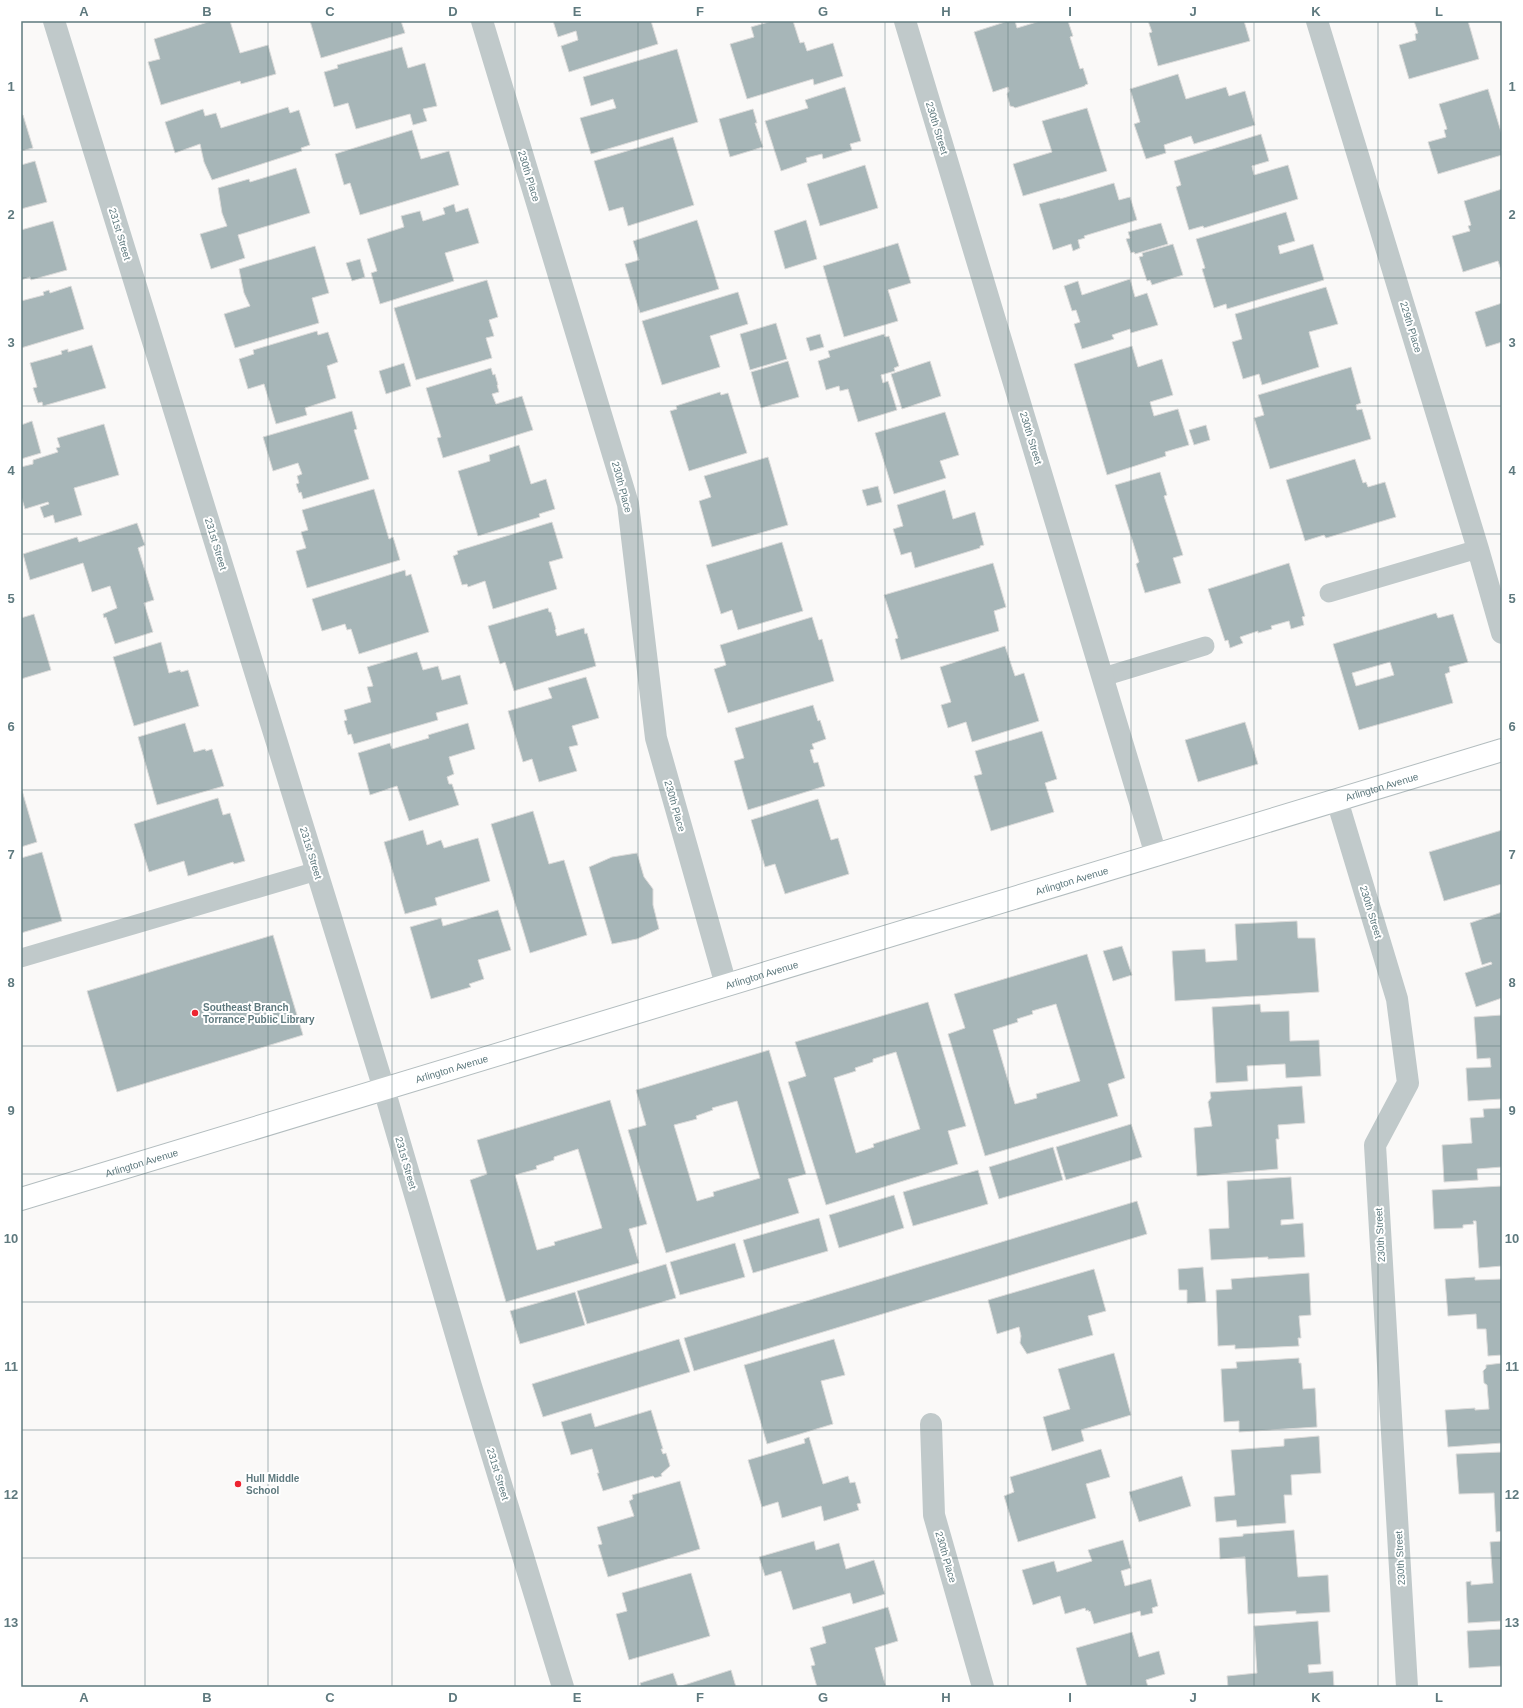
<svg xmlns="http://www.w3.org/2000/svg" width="1523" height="1708" font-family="Helvetica,sans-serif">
<rect width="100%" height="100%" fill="#faf9f8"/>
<g fill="#a7b6b8" stroke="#dcdbda" fill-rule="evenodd">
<polygon points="211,21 230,21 240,53 268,45 276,74 241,84 240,81 161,105 148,62 160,59 154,39"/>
<polygon points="310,21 401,21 405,33 321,58"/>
<polygon points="553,21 651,21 658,44 569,72 561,46 578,40 576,31 558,37"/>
<polygon points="772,21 793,21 800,43 804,42 807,51 833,43 843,76 814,85 813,79 747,99 730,44 754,37 751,27"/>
<polygon points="1008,21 1015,21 1017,28 1040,21 1068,21 1073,36 1070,37 1080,69 1083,68 1088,84 1085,85 1085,86 1015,108 1014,107 1010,106 1007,94 1009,91 1008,87 993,92 974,32"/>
<polygon points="1148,21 1244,21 1250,41 1158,66 1149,33 1152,32"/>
<polygon points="1414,21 1468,21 1479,59 1409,79 1399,45 1416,40 1415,34 1418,33"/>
<polygon points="402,47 408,68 425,63 437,106 423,109 427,121 413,125 410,114 356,129 348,103 334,107 324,72 338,68 337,65"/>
<polygon points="677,49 698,122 591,154 580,118 616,108 613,99 591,106 583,77"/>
<polygon points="1178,74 1186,99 1226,87 1229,96 1245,91 1255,125 1194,144 1191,136 1164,145 1166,153 1146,159 1134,124 1140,122 1130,89"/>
<polygon points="845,87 861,141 850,144 852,150 823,159 822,154 806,158 807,162 781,171 765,121 808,108 805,100"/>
<polygon points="1488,89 1502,135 1502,155 1438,174 1428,142 1446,137 1444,130 1447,129 1439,104"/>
<polygon points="288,107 290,113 299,110 310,145 301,148 302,151 212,180 204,162 200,144 175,153 165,122 203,109 205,116 216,113 221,128"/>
<polygon points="1087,108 1107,171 1023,196 1013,164 1052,152 1042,121"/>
<polygon points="753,109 757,123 755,123 763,147 730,157 719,119"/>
<polygon points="21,115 23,115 33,148 21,151"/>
<polygon points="412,130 421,159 449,151 459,185 360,215 350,183 344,185 335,154"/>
<polygon points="1261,134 1269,161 1252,166 1254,175 1288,165 1298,199 1204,228 1203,226 1189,230 1176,187 1181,185 1174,161"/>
<polygon points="673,137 694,205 628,226 623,207 609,211 594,161"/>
<polygon points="35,161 47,202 21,209 21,214 21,165"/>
<polygon points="865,165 878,208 820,226 807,184"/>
<polygon points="296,168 310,213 238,235 245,258 211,269 200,234 227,226 222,213 218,188 249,179 250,182"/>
<polygon points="1114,183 1119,200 1130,197 1137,220 1084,236 1085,238 1078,240 1080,248 1073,251 1071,244 1053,250 1039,204 1060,198 1060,199"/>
<polygon points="1502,189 1502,273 1498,261 1463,272 1452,236 1470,231 1468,226 1471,225 1464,201"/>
<polygon points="454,204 456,212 468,208 479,243 445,253 454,281 380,304 371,273 377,271 367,239 404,227 401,216 420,211 423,221 445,214 443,208"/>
<polygon points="1286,212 1295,241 1278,246 1280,254 1313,244 1324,280 1227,309 1226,304 1214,308 1202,269 1205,268 1196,239"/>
<polygon points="697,220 719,289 640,313 625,264 639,260 633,241"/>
<polygon points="806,220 817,259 785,269 774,231"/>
<polygon points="53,221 67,270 31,280 30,277 21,280 21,230"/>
<polygon points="1161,223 1168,244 1135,254 1134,252 1131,253 1126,239 1130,238 1128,232"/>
<polygon points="898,243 911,283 888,290 898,321 844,337 823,266"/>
<polygon points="1173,244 1183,275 1152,285 1150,280 1147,281 1139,257 1143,256 1142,253"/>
<polygon points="315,246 329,293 312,298 319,323 235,348 224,314 250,306 244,293 239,269"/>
<polygon points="360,259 365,277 352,281 346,263"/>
<polygon points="1130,279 1135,297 1147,293 1158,325 1131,333 1130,329 1112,335 1114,339 1082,349 1074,324 1080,322 1076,310 1072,311 1064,286 1078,281 1082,295"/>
<polygon points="487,280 498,317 489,320 494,336 486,338 492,358 416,380 394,308"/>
<polygon points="71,286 84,329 21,348 21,301 44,295 43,292 49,290 50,293"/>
<polygon points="1326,287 1338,324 1309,332 1319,367 1262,385 1259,374 1243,379 1232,342 1242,339 1235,314"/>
<polygon points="738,292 748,324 710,336 720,367 662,385 642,321"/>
<polygon points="1502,303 1502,342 1486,347 1475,312"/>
<polygon points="776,323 787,359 750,370 740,334"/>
<polygon points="317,331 318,335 328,332 338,362 327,366 336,398 305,408 307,415 276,424 264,384 248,389 239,359 254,354 253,350"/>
<polygon points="820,334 824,347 810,351 806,338"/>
<polygon points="884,334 885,337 889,336 899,366 894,368 895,371 881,375 883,383 888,381 897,410 858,422 848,389 840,391 839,386 826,390 818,361 830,357 828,351"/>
<polygon points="92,345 106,388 43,406 42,402 38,403 33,388 37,387 30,363 62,354 61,351 68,349 68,352"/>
<polygon points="1132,346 1138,367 1162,359 1173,395 1150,402 1154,416 1178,409 1189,445 1165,452 1166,456 1107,475 1074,364"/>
<polygon points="788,361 799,397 761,408 751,372"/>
<polygon points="930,361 941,396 902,409 891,374"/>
<polygon points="404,363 411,386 386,394 379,371"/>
<polygon points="1351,367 1361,403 1356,405 1357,410 1362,409 1371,439 1270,469 1254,418 1264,415 1258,395"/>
<polygon points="491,368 493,375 495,374 498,385 497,385 499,392 492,394 496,404 522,396 533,430 443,458 437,438 441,437 426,388"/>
<polygon points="720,392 721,395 728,393 747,453 689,471 670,411 677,409 676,406"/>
<polygon points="352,411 357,429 354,430 369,479 303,499 301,492 299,493 296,484 299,483 297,476 302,474 298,463 273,471 263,437"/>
<polygon points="945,412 959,455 940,461 946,478 894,494 875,433"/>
<polygon points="32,421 41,453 21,459 21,425"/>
<polygon points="104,424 119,475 74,488 82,515 55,523 53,515 44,518 40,507 49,504 48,502 25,509 21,496 21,467 33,464 33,460 58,452 56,448 60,447 57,438"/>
<polygon points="1206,425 1210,440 1194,445 1189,430"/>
<polygon points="519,445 531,484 546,479 555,509 539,514 540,517 478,536 458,471 490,461 489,455"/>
<polygon points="768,457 788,525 712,547 699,501 711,497 704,476"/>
<polygon points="1355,459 1363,483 1366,482 1368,487 1385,482 1396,517 1326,538 1324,535 1305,541 1286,480"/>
<polygon points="1160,472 1167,495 1164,496 1183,555 1173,558 1181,583 1145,593 1136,564 1139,562 1115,485"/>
<polygon points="878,486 882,502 867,506 862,490"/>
<polygon points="374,489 389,539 393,537 400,560 307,588 296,551 306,548 301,532 308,530 302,510"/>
<polygon points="945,490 953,519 975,512 984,545 980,546 980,548 915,568 911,552 901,555 893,529 903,526 897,505"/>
<polygon points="552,522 563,558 549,562 557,589 493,609 485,581 468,587 467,584 462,585 453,556 458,554 457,551"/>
<polygon points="137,523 145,545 138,548 154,600 144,603 153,632 115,644 106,617 104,618 103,614 117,608 110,586 92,592 83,563 30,580 23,554 77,537 79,542"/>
<polygon points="782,542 803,611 738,630 732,610 721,614 706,565"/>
<polygon points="993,563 1006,607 994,611 999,631 901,660 895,639 898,638 884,595"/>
<polygon points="1289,563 1305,616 1302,617 1304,625 1291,629 1289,621 1271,626 1272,629 1258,633 1258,631 1240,637 1243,643 1230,648 1228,640 1225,641 1208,589"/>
<polygon points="405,570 406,576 411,574 429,632 359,654 351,629 347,630 345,624 322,631 312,599"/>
<polygon points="548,608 549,612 551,612 556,629 555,630 557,636 584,628 585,634 587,633 596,666 514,691 505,662 500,664 488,626"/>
<path d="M1436,613L1438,618L1453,614L1468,662L1449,667L1450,672L1445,674L1453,703L1359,730L1333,644ZM1390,662L1394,675L1356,686L1352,673Z"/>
<polygon points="34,614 51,670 21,679 21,618"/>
<polygon points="812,617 819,640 822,639 834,681 728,713 714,669 726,665 720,645"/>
<polygon points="161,642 169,673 180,670 181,672 188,670 199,706 134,726 113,657"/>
<polygon points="1005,646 1015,676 1024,673 1039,721 972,742 966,722 948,728 941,705 951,702 940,667"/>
<polygon points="417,652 423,670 438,666 442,680 460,675 468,704 436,713 438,720 354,744 351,734 348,735 344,721 347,720 344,710 371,702 367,687 373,686 367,667"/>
<polygon points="586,677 599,718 572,726 578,745 569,747 577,771 539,782 532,759 523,762 508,711 552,698 548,688"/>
<polygon points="813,705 818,721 820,720 826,739 812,744 814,749 810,750 814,763 818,762 825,786 748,810 734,761 744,758 735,728"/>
<polygon points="1245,722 1258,764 1198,782 1185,740"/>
<polygon points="185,723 194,752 205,749 206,751 212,749 224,786 157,805 138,737"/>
<polygon points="468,723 475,749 449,757 454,774 447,777 449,784 452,784 459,805 409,821 397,786 370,795 358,753 390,743 392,749 429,738 428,735"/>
<polygon points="1042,731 1057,779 1045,783 1054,812 991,831 974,776 982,774 975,751"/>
<polygon points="21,787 37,842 21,847"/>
<polygon points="218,798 223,815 230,813 245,861 234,864 233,862 188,876 184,861 149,872 134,824"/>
<polygon points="818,799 831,840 838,838 849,874 785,894 775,864 765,867 751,820"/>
<polygon points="533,811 549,864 564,860 587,935 530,953 491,824"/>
<polygon points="423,830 427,845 441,840 444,848 478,838 490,881 435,898 437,905 405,914 384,842"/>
<polygon points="1502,830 1502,884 1444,901 1429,852"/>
<polygon points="42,852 62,921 21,933 21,858"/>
<polygon points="637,853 644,877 653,889 653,905 659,929 637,939 612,944 589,867 612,857"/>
<polygon points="498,910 511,950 478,960 484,979 469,984 471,987 431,999 410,927 441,918 443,926"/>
<polygon points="1502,912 1502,998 1476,1007 1465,973 1492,964 1491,962 1482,965 1470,923"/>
<polygon points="1297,921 1298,938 1315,938 1319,992 1175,1001 1172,951 1205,949 1206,962 1237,960 1235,924"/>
<polygon points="273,935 303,1035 117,1092 87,991"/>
<polygon points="1122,946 1132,975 1113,981 1103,951"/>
<path d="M1087,954L1125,1078L1108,1084L1118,1116L985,1156L948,1034L965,1028L954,994ZM1056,1004L1080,1081L1036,1094L1037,1098L1015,1104L993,1030L1018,1022L1017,1019L1033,1014L1032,1011Z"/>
<path d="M928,1002L966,1126L948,1131L958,1164L826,1205L788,1082L806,1076L795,1042ZM896,1052L920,1129L873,1144L874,1147L856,1153L834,1078L856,1071L855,1068L873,1062V1059Z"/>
<polygon points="1260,1004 1261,1012 1289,1011 1290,1041 1319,1040 1321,1076 1286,1078 1285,1064 1247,1066 1248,1081 1216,1083 1212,1007"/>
<polygon points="1502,1015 1502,1099 1468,1101 1466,1068 1491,1067 1490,1058 1477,1059 1474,1017"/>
<path d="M769,1050L806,1174L788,1179L799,1213L666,1253L628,1130L646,1125L636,1090ZM737,1101L760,1178L713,1192L714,1196L697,1201L674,1125L697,1119L696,1116L713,1110L712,1108Z"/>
<polygon points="1302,1086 1305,1123 1278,1125 1279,1139 1276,1139 1278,1169 1197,1176 1194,1128 1212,1126 1208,1102 1211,1098 1210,1092"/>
<path d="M610,1100L647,1224L629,1229L639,1263L506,1302L470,1180L487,1174L477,1140ZM578,1149L602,1228L554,1242L555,1245L537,1250L515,1175L537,1169L536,1166L554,1160V1157Z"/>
<polygon points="1502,1108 1502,1167 1477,1169 1478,1180 1444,1182 1442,1145 1472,1143 1470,1118 1484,1117 1483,1109"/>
<polygon points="1131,1124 1142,1157 1066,1180 1056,1147"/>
<polygon points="1053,1147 1063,1180 999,1199 989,1167"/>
<polygon points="978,1170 988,1204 913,1226 903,1192"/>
<polygon points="1291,1177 1294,1219 1281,1220 1281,1225 1303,1223 1305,1257 1268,1259 1268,1257 1211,1260 1209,1229 1229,1228 1227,1181"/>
<polygon points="1502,1186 1502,1266 1479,1268 1476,1221 1473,1221 1474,1224 1463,1225 1463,1228 1434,1229 1432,1190"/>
<polygon points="894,1195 904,1228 839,1248 829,1215"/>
<polygon points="1137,1201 1147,1234 694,1371 684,1338"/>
<polygon points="819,1218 828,1251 753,1273 743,1240"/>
<polygon points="735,1243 745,1277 680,1295 670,1262"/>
<polygon points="666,1264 676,1298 587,1324 577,1291"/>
<polygon points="1203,1267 1206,1302 1187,1303 1187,1290 1179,1290 1178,1269"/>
<polygon points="1094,1269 1106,1311 1088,1316 1093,1335 1027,1354 1020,1343 1021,1336 1019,1327 997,1334 988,1300"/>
<polygon points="1309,1273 1311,1315 1299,1316 1301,1338 1298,1338 1299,1346 1235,1349 1235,1345 1218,1346 1216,1290 1232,1289 1231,1279"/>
<polygon points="1475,1277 1475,1280 1502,1279 1502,1355 1488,1356 1486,1329 1477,1329 1476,1314 1448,1316 1445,1279"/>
<polygon points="575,1292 585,1325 520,1344 510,1311"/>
<polygon points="679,1339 690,1372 543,1417 532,1384"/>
<polygon points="834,1339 845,1375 821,1381 833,1424 767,1444 744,1365"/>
<polygon points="1114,1353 1131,1415 1081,1430 1084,1441 1052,1451 1043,1417 1070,1409 1058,1369"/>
<polygon points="1299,1358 1299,1363 1301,1363 1303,1389 1315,1388 1317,1427 1239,1432 1239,1421 1224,1422 1221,1369 1237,1368 1236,1362"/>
<polygon points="1502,1363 1502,1443 1448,1447 1445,1410 1475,1408 1475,1410 1489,1409 1487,1385 1484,1383 1483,1371 1486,1368 1486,1365"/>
<polygon points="651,1410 663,1449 661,1449 663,1454 666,1453 670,1466 661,1474 662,1476 655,1478 653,1476 603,1491 597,1473 599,1473 592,1449 571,1455 561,1422 591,1413 595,1427"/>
<polygon points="1319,1436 1321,1473 1291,1475 1292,1495 1284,1495 1286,1523 1237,1527 1236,1520 1216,1522 1214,1497 1235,1495 1231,1450 1284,1446 1284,1439"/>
<polygon points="809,1437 823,1484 848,1476 850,1483 855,1482 861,1503 857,1504 859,1510 824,1521 821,1506 782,1518 778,1502 762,1507 748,1460 805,1443 804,1439"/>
<polygon points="1101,1449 1110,1477 1086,1484 1096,1518 1018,1542 1004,1496 1014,1492 1010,1477"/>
<polygon points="1502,1452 1502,1531 1496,1532 1494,1493 1459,1494 1456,1454"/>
<polygon points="1182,1476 1191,1506 1139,1522 1129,1492"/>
<polygon points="680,1481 700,1549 608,1577 598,1545 602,1544 597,1527 634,1516 629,1501 633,1499 632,1495"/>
<polygon points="1294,1530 1298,1577 1328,1575 1330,1612 1296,1614 1296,1611 1248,1614 1245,1557 1220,1559 1219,1538 1243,1536 1243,1534"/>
<polygon points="1123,1540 1131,1568 1121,1571 1125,1586 1151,1579 1158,1606 1152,1608 1153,1613 1141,1616 1140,1611 1094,1624 1090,1611 1089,1612 1088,1610 1086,1611 1085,1608 1065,1614 1060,1596 1033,1605 1022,1570 1054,1561 1057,1572 1092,1561 1088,1550"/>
<polygon points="814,1541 816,1550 839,1543 846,1569 874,1560 885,1594 853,1604 850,1593 793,1610 781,1571 765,1576 759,1557"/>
<polygon points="1502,1541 1501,1621 1468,1623 1466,1582 1471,1581 1471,1585 1493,1583 1490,1542"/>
<polygon points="691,1573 710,1636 629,1660 616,1614 627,1611 622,1593"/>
<polygon points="888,1607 898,1641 875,1648 886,1687 817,1687 811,1666 815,1665 810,1648 826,1643 822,1627"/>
<polygon points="1318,1621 1321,1664 1308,1665 1309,1673 1333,1671 1334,1687 1228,1687 1227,1676 1257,1673 1254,1626"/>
<polygon points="1502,1629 1502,1666 1469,1668 1467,1631"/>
<polygon points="1132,1632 1139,1657 1159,1651 1165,1674 1146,1680 1148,1687 1087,1687 1076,1648"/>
<polygon points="731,1670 736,1687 641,1687 640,1683 673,1673 678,1687"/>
</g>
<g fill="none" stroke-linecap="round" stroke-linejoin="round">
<g stroke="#b3bdbf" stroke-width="24">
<g id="secondary">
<path id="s1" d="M21,1199L1502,750"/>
</g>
</g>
<g stroke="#c0c9ca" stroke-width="19">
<polyline points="1329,593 1478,549"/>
<polyline points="1103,677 1205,646"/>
<polyline points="21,958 317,871"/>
</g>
<g stroke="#c0c9ca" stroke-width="22">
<polyline points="54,21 384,1089 471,1386 563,1687"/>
<polyline points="482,21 628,504 656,738 726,985"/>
<polyline points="905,21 1156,855"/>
<polyline points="1317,21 1478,549 1502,633"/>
<polyline points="1337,800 1397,999 1408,1083 1375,1145 1407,1687"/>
<polyline points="931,1424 934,1515 983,1687"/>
</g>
<use href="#secondary" stroke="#fff" stroke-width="22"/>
</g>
<path fill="none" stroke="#5e797e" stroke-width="1" stroke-opacity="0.55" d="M145,21V1687M268,21V1687M392,21V1687M515,21V1687M638,21V1687M762,21V1687M885,21V1687M1008,21V1687M1131,21V1687M1254,21V1687M1378,21V1687M21,150H1502M21,278H1502M21,406H1502M21,534H1502M21,662H1502M21,790H1502M21,918H1502M21,1046H1502M21,1174H1502M21,1302H1502M21,1430H1502M21,1558H1502"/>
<g fill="#ed2430" stroke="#fff" stroke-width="1.5">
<circle cx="195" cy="1013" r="4"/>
<circle cx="238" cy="1484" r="4"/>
</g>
<g text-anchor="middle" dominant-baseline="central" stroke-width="4" stroke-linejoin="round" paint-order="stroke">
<g font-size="10" fill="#5e797e" stroke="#fff">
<text transform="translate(937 128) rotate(73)">230th Street</text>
<text transform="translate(529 176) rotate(73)">230th Place</text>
<text transform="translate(120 234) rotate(73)">231st Street</text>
<text transform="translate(1411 327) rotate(73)">229th Place</text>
<text transform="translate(1031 438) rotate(73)">230th Street</text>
<text transform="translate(622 487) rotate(75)">230th Place</text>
<text transform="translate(216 544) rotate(73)">231st Street</text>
<text stroke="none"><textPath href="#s1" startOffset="1422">Arlington Avenue</textPath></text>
<text transform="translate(675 806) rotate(74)">230th Place</text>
<text transform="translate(311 853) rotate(73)">231st Street</text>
<text stroke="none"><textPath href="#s1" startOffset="1098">Arlington Avenue</textPath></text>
<text transform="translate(1371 912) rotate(73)">230th Street</text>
<text stroke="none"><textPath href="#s1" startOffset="774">Arlington Avenue</textPath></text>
<text stroke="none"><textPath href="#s1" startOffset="450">Arlington Avenue</textPath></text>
<text stroke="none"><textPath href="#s1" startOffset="126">Arlington Avenue</textPath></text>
<text transform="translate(406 1163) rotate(74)">231st Street</text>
<text transform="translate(1380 1235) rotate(-93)">230th Street</text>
<text transform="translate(498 1474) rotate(73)">231st Street</text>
<text transform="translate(946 1557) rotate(74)">230th Place</text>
<text transform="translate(1400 1558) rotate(-93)">230th Street</text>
</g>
<g font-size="10" font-weight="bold" fill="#5e797e" stroke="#fff" text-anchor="start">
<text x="203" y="1007">Southeast Branch<tspan x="203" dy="12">Torrance Public Library</tspan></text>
<text x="246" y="1478">Hull Middle<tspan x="246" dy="12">School</tspan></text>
</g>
</g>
<rect width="1523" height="1708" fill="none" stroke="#ffffff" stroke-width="44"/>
<rect x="22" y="22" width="1479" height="1664" fill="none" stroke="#5e797e" stroke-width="1.5"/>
<g font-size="13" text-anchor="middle" font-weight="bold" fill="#5e797e">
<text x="84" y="16">A</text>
<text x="207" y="16">B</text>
<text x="330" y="16">C</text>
<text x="453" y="16">D</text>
<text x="577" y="16">E</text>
<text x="700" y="16">F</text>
<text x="823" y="16">G</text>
<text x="946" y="16">H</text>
<text x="1070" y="16">I</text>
<text x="1193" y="16">J</text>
<text x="1316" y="16">K</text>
<text x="1439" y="16">L</text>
<text x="11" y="91">1</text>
<text x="1512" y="91">1</text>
<text x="11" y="219">2</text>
<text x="1512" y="219">2</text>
<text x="11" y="347">3</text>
<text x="1512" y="347">3</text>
<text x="11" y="475">4</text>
<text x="1512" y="475">4</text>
<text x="11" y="603">5</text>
<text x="1512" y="603">5</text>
<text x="11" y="731">6</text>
<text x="1512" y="731">6</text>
<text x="11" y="859">7</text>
<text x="1512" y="859">7</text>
<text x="11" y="987">8</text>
<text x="1512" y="987">8</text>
<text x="11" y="1115">9</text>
<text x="1512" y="1115">9</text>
<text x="11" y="1243">10</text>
<text x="1512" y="1243">10</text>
<text x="11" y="1371">11</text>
<text x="1512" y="1371">11</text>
<text x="11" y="1499">12</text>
<text x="1512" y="1499">12</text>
<text x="11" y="1627">13</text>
<text x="1512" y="1627">13</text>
<text x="84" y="1702">A</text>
<text x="207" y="1702">B</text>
<text x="330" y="1702">C</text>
<text x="453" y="1702">D</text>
<text x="577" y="1702">E</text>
<text x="700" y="1702">F</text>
<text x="823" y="1702">G</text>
<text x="946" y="1702">H</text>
<text x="1070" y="1702">I</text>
<text x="1193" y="1702">J</text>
<text x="1316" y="1702">K</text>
<text x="1439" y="1702">L</text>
</g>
</svg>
